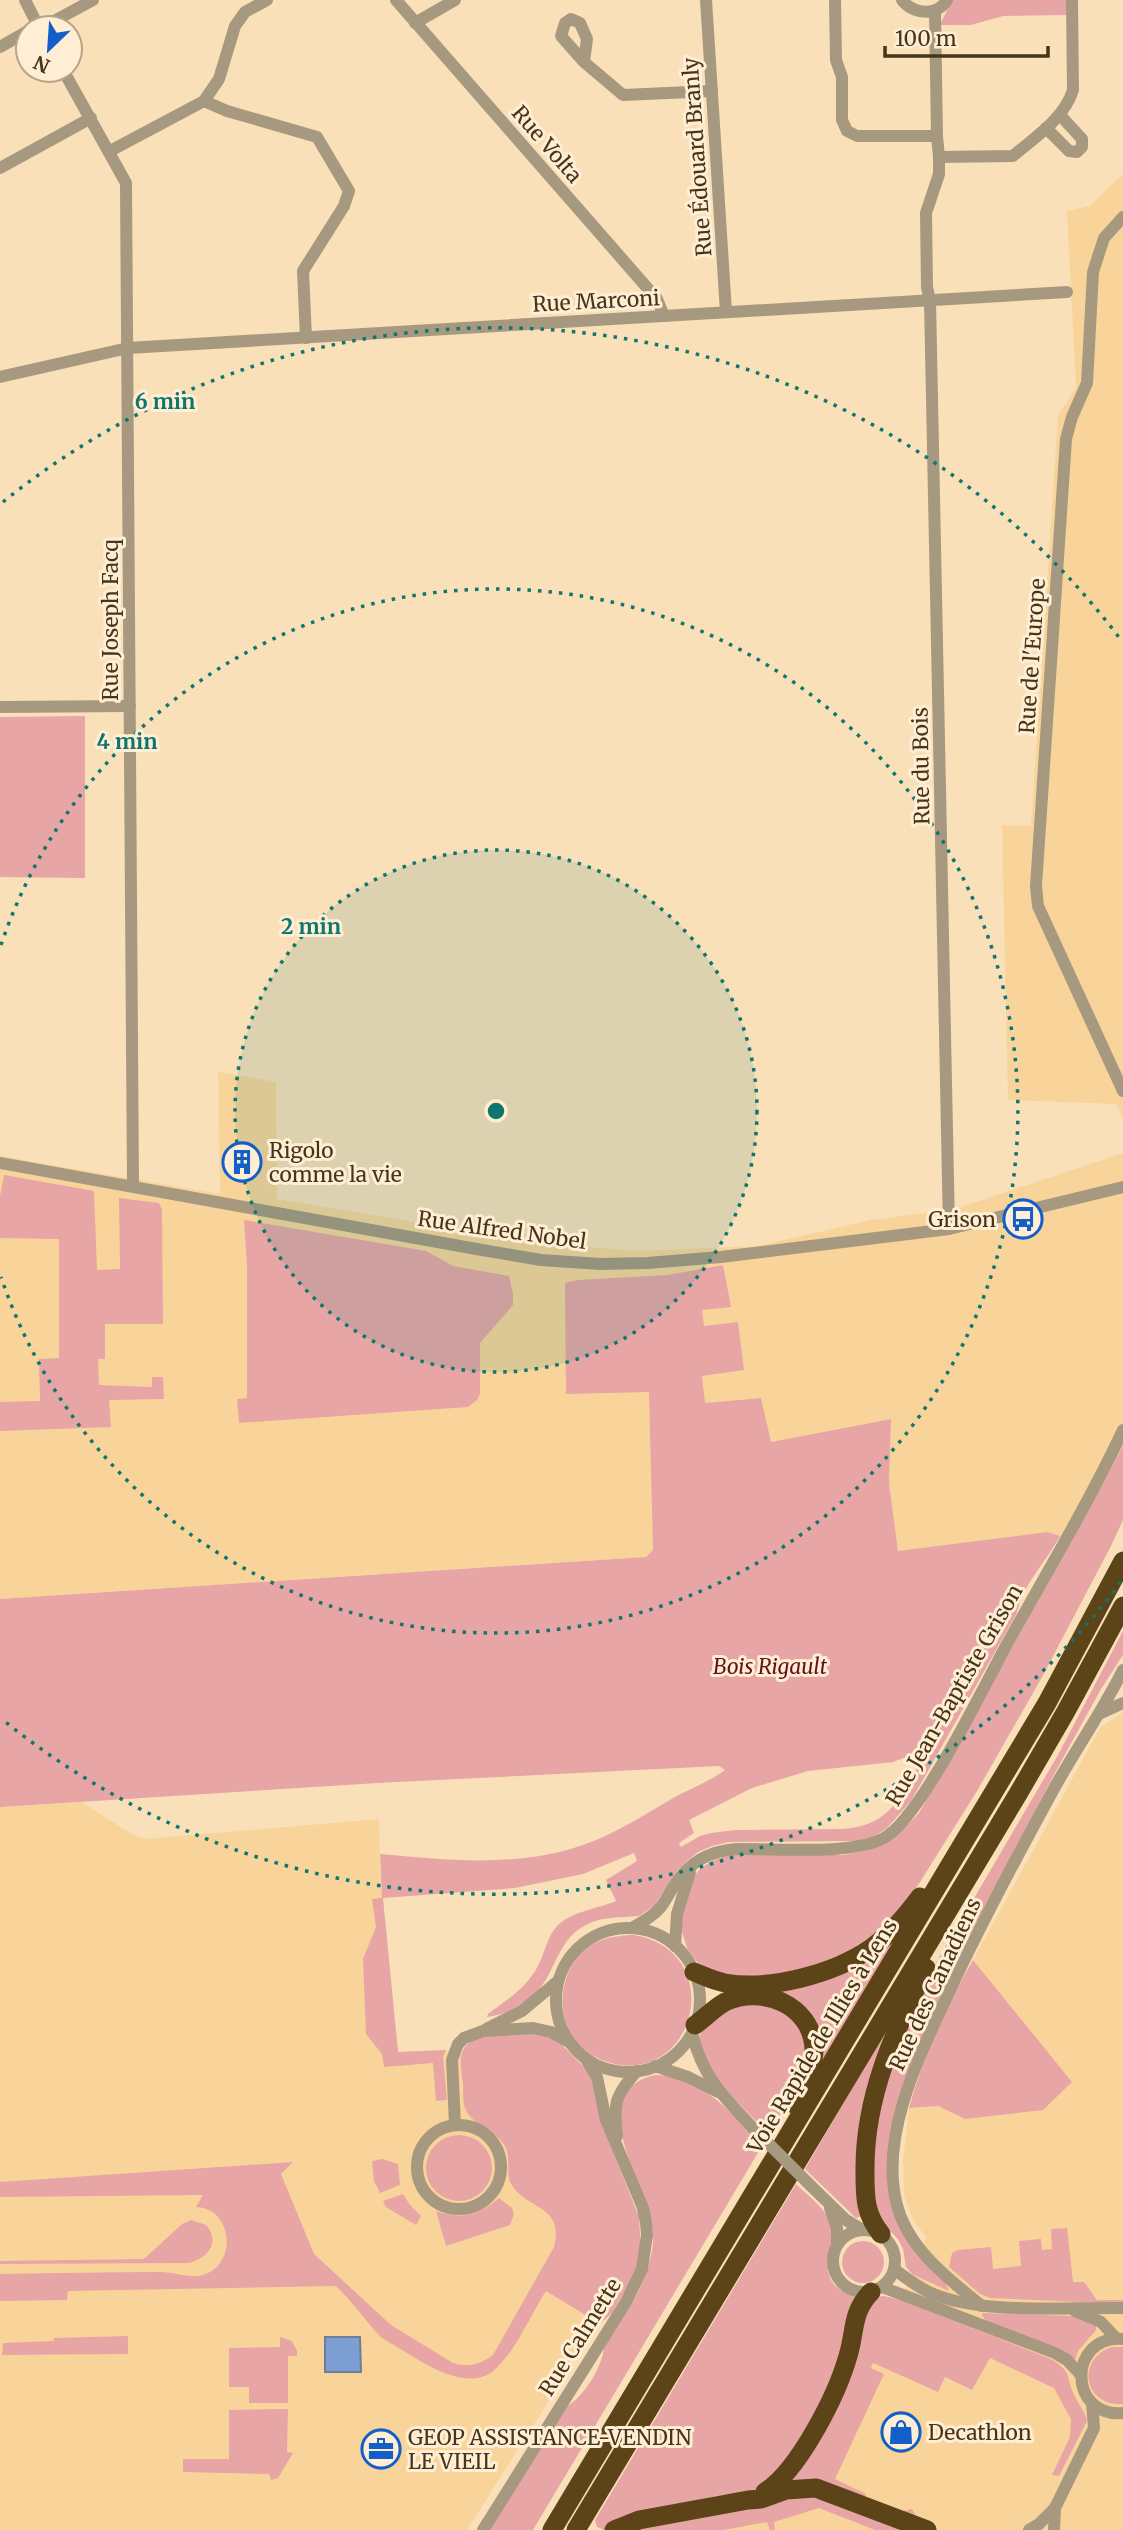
<svg xmlns="http://www.w3.org/2000/svg" width="1123" height="2530" font-family="Merriweather,serif">
<rect width="100%" height="100%" fill="#f9e0b9"/>
<g fill="#f9d49a">
<polygon points="1123,174 1123,1118 1116,1104 1008,1100 1002,825 1031,826 1058,416 1076,387 1067,211 1090,206"/>
<polygon points="218,1072 276,1082 277,1199 532,1242 635,1251 758,1246 871,1220 955,1209 1123,1153 1123,1446 1072,1541 1047,1532 898,1551 889,1483 891,1419 770,1442 760,1398 650,1409 653,1550 646,1557 0,1599 0,1156 220,1194"/>
<polygon points="1123,1712 1123,2530 724,2530 769,2518 870,2368 883,2344 926,2237 913,2220 904,2196 903,2160 909,2108 938,2106 965,2119 1071,2082 973,1960 1100,1728"/>
<polygon points="81,1802 135,1836 146,1839 379,1819 380,1872 398,2052 446,2050 461,2055 463,2099 516,2144 570,2229 534,2283 594,2321 566,2367 565,2375 467,2530 0,2530 0,1807"/>
</g>
<g fill="#e7a5a5" fill-rule="evenodd">
<polygon points="952,0 1068,0 1068,15 1003,16 971,25 940,25"/>
<polygon points="85,716 85,878 0,877 0,717"/>
<polygon points="4,1175 94,1191 97,1270 120,1269 119,1198 159,1203 162,1210 163,1324 105,1324 105,1359 98,1359 99,1385 152,1387 152,1377 163,1377 164,1399 109,1400 111,1427 0,1431 0,1402 40,1401 39,1359 59,1358 59,1239 0,1238 0,1196"/>
<polygon points="244,1220 426,1251 453,1266 509,1276 513,1294 513,1305 480,1343 480,1394 477,1400 468,1407 239,1423 237,1399 247,1398 247,1267"/>
<path d="M723,1265L731,1307L702,1310L704,1326L738,1322L744,1370L702,1376L705,1403L761,1398L771,1442L891,1419L889,1483L898,1551L1047,1532L1060,1536C1046,1562 1023,1584 1017,1613L911,1801L886,1829L872,1837L855,1841L729,1842L712,1846L698,1852L687,1861L676,1872L655,1905L639,1916C621,1918 602,1916 586,1925C562,1937 558,1960 545,1981C533,2001 509,2015 487,2017L488,2014C507,2000 527,1987 538,1966C545,1953 547,1937 557,1926C572,1911 597,1909 616,1901L606,1880L637,1861L634,1853L583,1874L515,1888L383,1898L398,2052L446,2050L443,2057L447,2100L436,2101L433,2063L384,2067L382,2054L366,2034L363,1959L376,1927L372,1899L382,1898L380,1854C447,1860 517,1868 583,1845C615,1834 644,1815 673,1798C690,1789 710,1781 725,1770L719,1766L378,1783L0,1807V1599L646,1557L653,1550L649,1392L566,1394L565,1283L578,1280L668,1275ZM916,1748L925,1754C902,1793 893,1826 842,1829L735,1830L711,1833L700,1836L681,1847L679,1843L694,1833L689,1820L752,1788L808,1771L893,1762L909,1756Z"/>
<path d="M1123,1446V1520L1111,1546L1041,1679L977,1791L910,1898L882,1929L847,1952L813,1966L769,1976L734,1981L703,1970L687,1948L680,1925L692,1878L700,1869L710,1862L722,1857L735,1854L843,1855C879,1850 894,1840 919,1813L1072,1541Z"/>
<polygon points="1123,1631 1123,1655 1101,1689 1057,1769 957,1959 911,2064 888,2145 887,2181 893,2207 945,2281 949,2291 912,2274 906,2267 903,2249 898,2239 874,2214 873,2114 926,1980 1058,1755"/>
<path d="M634,1935C727,1951 697,2081 615,2064C600,2061 584,2052 575,2040C552,2009 562,1959 597,1942C609,1937 621,1935 634,1935Z"/>
<polygon points="896,1938 820,2064 819,2049 773,1987"/>
<path d="M973,1960L1072,2082L1043,2110L965,2119L938,2106L909,2108C923,2057 946,2006 973,1960Z"/>
<path d="M758,2004C766,2006 777,2007 784,2012C830,2047 790,2097 769,2134L724,2089L705,2064L699,2037L702,2029L727,2010L739,2005Z"/>
<polygon points="895,2015 862,2216 856,2218 805,2169"/>
<path d="M524,2031L549,2036L559,2042L591,2074L608,2139L639,2217L641,2250L638,2264L630,2282L612,2313L600,2324L546,2291C531,2314 514,2355 492,2372C465,2391 425,2364 402,2350C395,2345 385,2341 379,2335C364,2319 352,2301 336,2286L68,2291L67,2300L0,2301V2274C54,2273 107,2272 161,2272C174,2272 191,2279 203,2275C238,2265 233,2208 196,2207L203,2195L0,2197V2182L293,2162L281,2174L314,2254L391,2325L453,2363C469,2368 480,2364 493,2355L554,2247C564,2206 531,2211 513,2187C504,2176 512,2159 505,2146C496,2131 479,2128 469,2115C462,2107 463,2095 463,2085C462,2075 459,2062 462,2053C468,2032 506,2032 524,2031Z"/>
<path d="M655,2075C702,2075 732,2114 762,2146L533,2530H489L566,2407C583,2398 603,2366 604,2347C625,2315 650,2281 653,2242C657,2192 574,2095 655,2075Z"/>
<circle cx="459" cy="2168" r="33"/>
<polygon points="382,2159 398,2164 400,2185 380,2193 374,2181 372,2161"/>
<path d="M796,2184C807,2195 823,2206 829,2220C842,2249 804,2280 858,2298L849,2337L804,2441L763,2487L748,2492L716,2496L648,2513L604,2530L597,2527L595,2520Z"/>
<polygon points="403,2194 410,2205 421,2216 416,2225 386,2207 383,2201"/>
<path d="M499,2198L512,2208L514,2214L510,2225L446,2246L436,2211C462,2220 479,2215 499,2198Z"/>
<path d="M191,2220L206,2225C221,2242 208,2259 188,2263L0,2264V2261L144,2259L182,2224Z"/>
<polygon points="1067,2228 1073,2282 1084,2282 1097,2300 1123,2300 1123,2304 990,2298 980,2294 949,2267 952,2253 958,2250 991,2247 993,2269 1021,2266 1019,2241 1041,2239 1042,2250 1052,2249 1051,2229"/>
<circle cx="863" cy="2262" r="21"/>
<path d="M884,2296L901,2300L1051,2359C1073,2373 1065,2375 1074,2395C1079,2405 1085,2411 1087,2421L1059,2476L1052,2475L1070,2437L1071,2419L1054,2388L990,2358L972,2390L945,2377L938,2392L873,2363L871,2368L884,2374L835,2479L866,2494L864,2498L903,2511L912,2509L915,2515L791,2485L788,2478L858,2327L876,2297Z"/>
<polygon points="983,2313 1072,2316 1096,2326 1096,2330 1078,2351 1075,2360 986,2321 982,2315"/>
<polygon points="128,2336 128,2354 2,2355 3,2343 54,2341 54,2338"/>
<polygon points="280,2337 292,2341 297,2351 297,2356 288,2356 288,2403 249,2403 249,2387 229,2387 229,2348 280,2347"/>
<path d="M1112,2347H1123V2404C1084,2407 1075,2359 1112,2347Z"/>
<polygon points="288,2409 287,2452 293,2453 278,2478 271,2480 269,2474 183,2472 183,2459 229,2459 229,2410"/>
<polygon points="805,2491 908,2530 875,2530 819,2508 774,2522 775,2530 770,2530 767,2522 724,2530 633,2530"/>
</g>
<polygon fill="#7c9ed2" stroke="#6c7e9a" stroke-width="2" points="325,2337 360,2337 361,2372 325,2372"/>
<g fill="none" stroke-linecap="round" stroke-linejoin="round">
<g stroke="#a79880" stroke-width="12">
<polyline points="25,0 39,28"/>
<polyline points="396,0 657,299 664,316"/>
<polyline points="706,0 726,312"/>
<polyline points="835,0 836,60 842,77 842,120 847,131 857,136 937,136"/>
<path d="M902,0C913,14 937,17 947,0"/>
<polyline points="935,11 937,136 939,157 939,174 926,213 927,287 930,301 949,1229"/>
<polyline points="415,23 455,0"/>
<polyline points="35,28 56,20 93,0"/>
<polyline points="0,47 28,31"/>
<polyline points="584,62 561,36 565,23 571,19 580,23 587,39 584,62 623,95 712,91"/>
<polyline points="63,70 126,183 133,1186"/>
<polyline points="204,101 227,111 317,137 349,191 344,206 303,271 306,338"/>
<polyline points="1046,128 1069,151 1077,152 1082,147 1082,139 1060,115"/>
<polyline points="110,151 204,101 219,79 235,26 245,12 267,0"/>
<path d="M939,157L1013,156C1035,137 1064,119 1073,90L1072,0"/>
<polyline points="0,168 91,118"/>
<polyline points="1123,217 1104,238 1093,272 1087,383 1072,417 1066,439 1036,886 1038,906 1123,1091"/>
<polyline points="0,377 128,348 1067,292"/>
<polyline points="0,707 130,706"/>
<polyline points="0,1163 482,1250 541,1260 600,1264 648,1263 721,1257 949,1229 1123,1187"/>
<polyline points="1101,1713 1123,1703"/>
<path d="M632,1928C642,1922 652,1917 659,1909C665,1903 669,1893 674,1886C689,1862 709,1851 737,1849C778,1848 849,1856 884,1838C920,1819 984,1686 1006,1646C1046,1574 1088,1504 1123,1430"/>
<circle cx="628" cy="2000" r="72"/>
<polyline points="675,1946 677,1914 690,1872"/>
<polyline points="486,2029 522,2011 558,1981"/>
<path d="M692,2033C703,2078 723,2096 754,2129"/>
<polyline points="655,2066 688,2077 718,2092"/>
<circle cx="459" cy="2167" r="42"/>
<polyline points="455,2125 452,2060 458,2044 464,2038 483,2031 533,2028 551,2032 569,2042"/>
<path d="M617,2136C613,2104 615,2095 637,2071"/>
<polyline points="811,2186 846,2220 861,2229"/>
<polyline points="830,2208 837,2228 837,2245"/>
<circle cx="864" cy="2261" r="31"/>
<path d="M894,2269C906,2278 917,2287 931,2293C981,2315 1067,2307 1123,2308"/>
<polyline points="882,2287 1055,2353 1067,2360 1081,2375"/>
<path d="M982,2306C947,2278 906,2247 896,2201C881,2135 917,2061 944,2003C978,1929 1017,1856 1056,1785C1078,1746 1103,1710 1123,1670"/>
<polyline points="1075,2311 1101,2322 1116,2338"/>
<path d="M1123,2339C1067,2335 1068,2418 1123,2413"/>
<polyline points="483,2530 626,2302 642,2269 647,2235 646,2223 643,2208 606,2120 597,2077 586,2059"/>
<polyline points="1029,2530 1039,2524 1055,2508 1094,2428 1092,2403"/>
<polyline points="1054,2530 1055,2508"/>
</g>
<g stroke="#5d4418" stroke-width="19">
<path d="M694,1972C704,1976 714,1981 725,1983C769,1991 834,1974 871,1948C891,1934 906,1916 920,1897"/>
<path d="M695,2025C705,2018 714,2008 725,2002C761,1985 812,2004 814,2049C814,2069 803,2087 794,2104"/>
<path d="M881,2234C864,2213 865,2195 865,2168C865,2096 894,2032 926,1968"/>
<path d="M765,2492C799,2470 837,2395 848,2356C856,2330 851,2313 871,2292"/>
<polyline points="552,2530 1047,1703 1123,1561"/>
<polyline points="576,2530 1018,1794 1065,1713 1123,1606"/>
<polyline points="614,2530 639,2520 748,2500 761,2499 786,2490 816,2488 927,2530"/>
</g>
<polyline stroke="#a79880" stroke-width="12" points="754,2129 811,2186"/>
</g>
<circle cx="496" cy="1111" r="261" fill="#0f766e" fill-opacity=".12"/>
<g fill="none" stroke="#0f766e" stroke-width="3.5" stroke-dasharray="3.5 7">
<circle cx="496" cy="1111" r="261"/>
<path d="M1 945A522 522 0 1 1 1 1277"/>
<path d="M1121 1582A783 783 0 0 1 3 1720M3 502A783 783 0 0 1 1121 640"/>
</g>
<defs>
<g id="building-ring" transform="scale(2.0125)"><circle r="9.5" fill="#ffeed4" stroke="#125fc9" stroke-width="1.5"/><path d="M-4-6H4V6H1V3H-1V6H-4ZM-2.5-4.3h1.7v1.8h-1.7ZM.8-4.3h1.7v1.8H.8ZM-2.5-1h1.7V.8h-1.7ZM.8-1h1.7V.8H.8Z" fill="#125fc9"/></g>
<g id="bus-ring" transform="scale(2.0125)"><circle r="9.5" fill="#ffeed4" stroke="#125fc9" stroke-width="1.5"/><path d="M-5-6H5V4H4V6H2V4H-2V6H-4V4H-5ZM-3.5-4V0h7V-4ZM-3.5 1.2v1.5H-2V1.2ZM2 1.2v1.5H3.5V1.2Z" fill="#125fc9"/></g>
<g id="shop-ring" transform="scale(2.0125)"><circle r="9.5" fill="#ffeed4" stroke="#125fc9" stroke-width="1.5"/><path d="M-5-2.5h2.3a2.7 3.5 0 0 1 5.4 0H5L5.5 6h-11ZM-1.5-2.5h3a1.5 2.3 0 0 0-3 0Z" fill="#125fc9"/></g>
<g id="office-ring" transform="scale(2.0125)"><circle r="9.5" fill="#ffeed4" stroke="#125fc9" stroke-width="1.5"/><path d="M-6-3h4V-5.5h4V-3h4V5H-6ZM-1-4.5V-3h2v-1.5ZM-6 0V1H6V0Z" fill="#125fc9"/></g>
</defs>
<g fill-rule="evenodd">
<use href="#building-ring" x="242" y="1162"/>
<use href="#bus-ring" x="1023" y="1219"/>
<use href="#shop-ring" x="901" y="2432"/>
<use href="#office-ring" x="381" y="2449"/>
</g>
<g text-anchor="middle" dominant-baseline="central" stroke-width="6" stroke-linejoin="round" paint-order="stroke">
<g font-size="21" fill="#453519" stroke="#ffeed4">
<text transform="translate(547 144) rotate(49)">Rue Volta</text>
<text transform="translate(697 157) rotate(-94)">Rue Édouard Branly</text>
<text transform="translate(596 301) rotate(-3)">Rue Marconi</text>
<text transform="translate(110 620) rotate(-90)">Rue Joseph Facq</text>
<text transform="translate(1032 656) rotate(-86)">Rue de l'Europe</text>
<text transform="translate(921 766) rotate(-91)">Rue du Bois</text>
<text transform="translate(502 1230) rotate(8)">Rue Alfred Nobel</text>
<text transform="translate(954 1695) rotate(-60)">Rue Jean-Baptiste Grison</text>
<text transform="translate(935 1984) rotate(-65)">Rue des Canadiens</text>
<text transform="translate(822 2036) rotate(-59)">Voie Rapide de Illies à Lens</text>
<text transform="translate(580 2337) rotate(-58)">Rue Calmette</text>
</g>
<g font-size="21" fill="#453519" stroke="#ffeed4" text-anchor="start">
<text x="269" y="1150">Rigolo<tspan x="269" dy="24">comme la vie</tspan></text>
<text x="996" y="1219" text-anchor="end">Grison</text>
<text x="928" y="2432">Decathlon</text>
<text x="408" y="2437">GEOP ASSISTANCE-VENDIN<tspan x="408" dy="24">LE VIEIL</tspan></text>
</g>
<g font-size="21" font-style="italic" fill="#65111d" stroke="#ffeed4">
<text x="770" y="1666">Bois Rigault</text>
</g>
</g>
<circle cx="496" cy="1111" r="10" fill="#0f766e" stroke="#ffeed4" stroke-width="3.5"/>
<g font-size="21" text-anchor="middle" font-weight="bold" fill="#0f766e" stroke="#ffeed4" stroke-width="6" stroke-linejoin="round" paint-order="stroke">
<text x="165" y="409">6 min</text>
<text x="127" y="749">4 min</text>
<text x="311" y="934">2 min</text>
</g>
<g transform="translate(49 49) rotate(205)"><circle r="33" fill="#ffeed4" stroke="#b5a489" stroke-width="2"/>
<path d="M0-5L12 26L0 18L-12 26Z" fill="#125fc9"/>
<text y="-10" font-size="19" font-weight="bold" text-anchor="middle" fill="#453519">N</text>
</g>
<path d="M885 46v10h163v-10" fill="none" stroke="#453519" stroke-width="3.5"/>
<text x="895" y="46" font-size="21" fill="#453519" stroke="#ffeed4" stroke-width="5" paint-order="stroke">100 m</text>
</svg>
